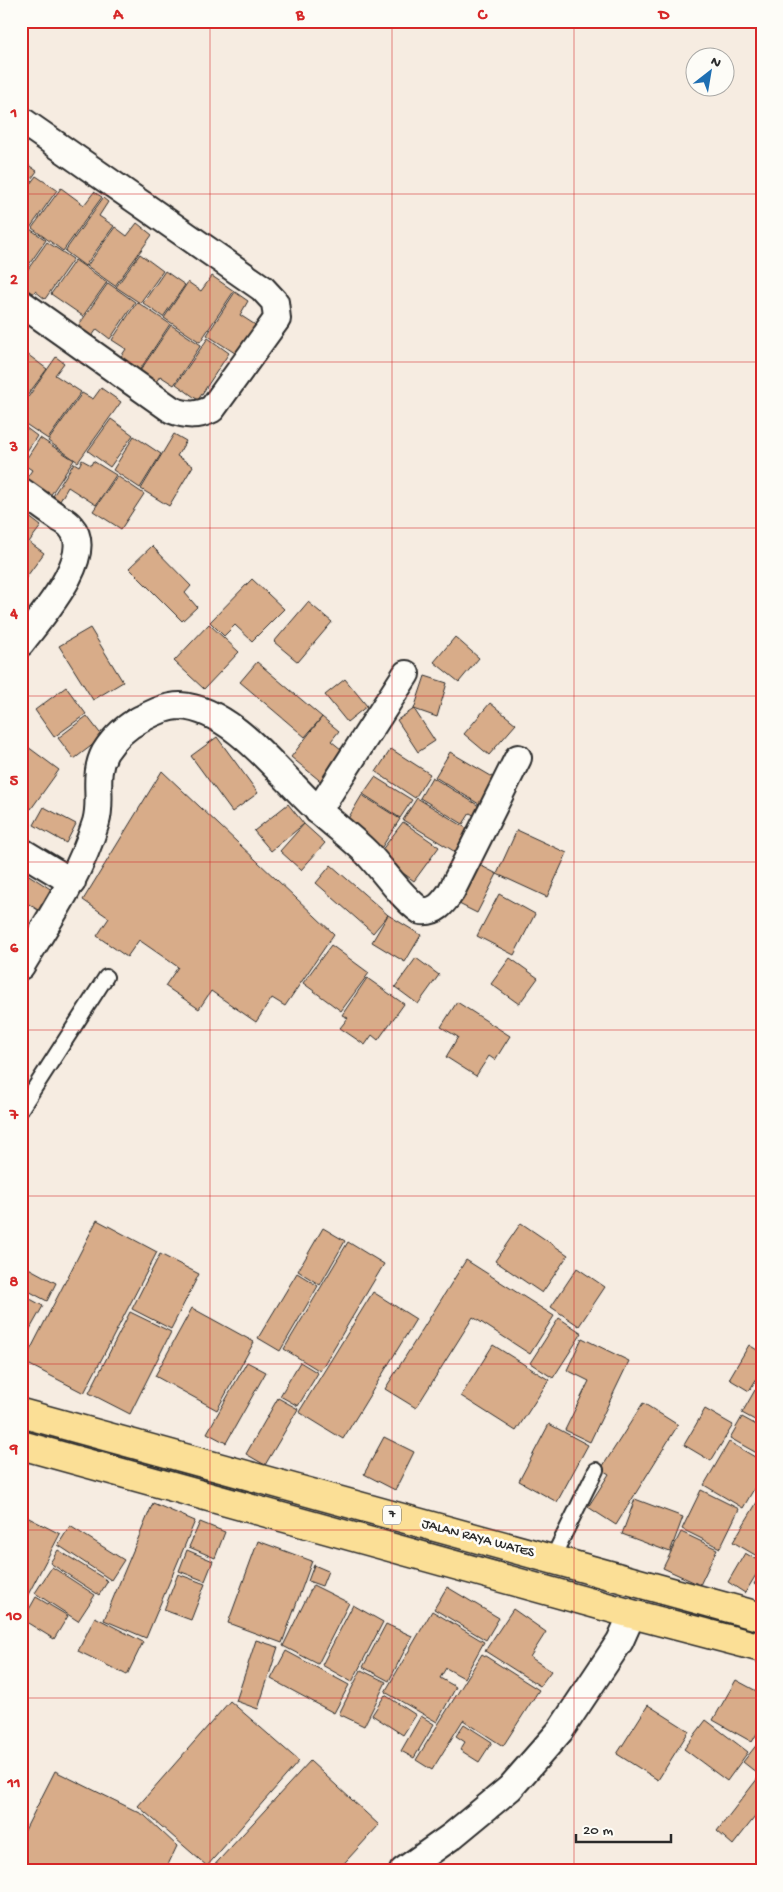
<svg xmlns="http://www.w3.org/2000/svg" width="783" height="1892" font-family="'Gochi Hand',sans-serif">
<rect width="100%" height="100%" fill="#f6ece1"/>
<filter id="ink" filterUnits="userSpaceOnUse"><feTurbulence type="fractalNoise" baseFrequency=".02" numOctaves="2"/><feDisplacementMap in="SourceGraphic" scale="10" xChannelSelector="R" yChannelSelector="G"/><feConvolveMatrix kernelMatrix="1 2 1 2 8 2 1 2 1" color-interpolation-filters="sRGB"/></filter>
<g filter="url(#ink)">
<g fill="#d8ac89" stroke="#2b2b2b">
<polygon points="21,160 37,171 21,193"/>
<polygon points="36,176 57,190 30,228 21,222 21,196"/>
<polygon points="61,188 84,205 94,192 102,197 63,251 32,228"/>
<polygon points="103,198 108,202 99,216 114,226 85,266 65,251"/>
<polygon points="21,223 46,240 21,276"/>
<polygon points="137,223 152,235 115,286 87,266 115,227 127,236"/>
<polygon points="47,242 73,259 45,299 35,291 29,299 21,294 21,279"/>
<polygon points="140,254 163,271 140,303 116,287"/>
<polygon points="75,260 107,282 83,316 51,294"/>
<polygon points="165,271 185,285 163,317 143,303"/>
<polygon points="212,276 234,291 200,342 164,318 188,282 201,291"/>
<polygon points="108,283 135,302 110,339 97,329 90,339 76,329"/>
<polygon points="235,292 248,301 240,315 257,326 238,355 207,335"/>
<polygon points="137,302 170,324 137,374 118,361 126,349 112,340"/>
<polygon points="171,325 201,345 174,385 160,376 154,385 138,374"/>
<polygon points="208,338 229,353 198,400 176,384"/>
<polygon points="23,351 47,369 21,404 21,353"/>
<polygon points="56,357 64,363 55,375 81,392 48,439 21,421 28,410 22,406"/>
<polygon points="101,388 121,402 78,462 48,441 82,393 93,399"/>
<polygon points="111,419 133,435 110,467 88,451"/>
<polygon points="21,424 37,436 23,457 21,456"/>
<polygon points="174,434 186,441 177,456 193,466 169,506 141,489"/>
<polygon points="134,436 161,454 140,488 113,470"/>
<polygon points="40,438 74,460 50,496 26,479 32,470 23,464"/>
<polygon points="82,460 91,465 93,461 116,475 96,505 68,487 60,501 53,496 74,463 79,466"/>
<polygon points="117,476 144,494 121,529 93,511"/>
<polygon points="24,513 41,526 29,542 44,553 25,579 21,577 21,516"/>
<polygon points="152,546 191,586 185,593 197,607 182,621 129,568"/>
<polygon points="252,579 284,609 252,641 235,625 224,636 210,622"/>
<polygon points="308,602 332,622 298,662 274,642"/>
<polygon points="209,624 239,652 204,689 174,661"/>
<polygon points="90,628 123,682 93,700 59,646"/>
<polygon points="455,637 479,658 459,682 434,662"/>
<polygon points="257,662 322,717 305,737 240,682"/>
<polygon points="425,676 447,683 437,717 414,709"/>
<polygon points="345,679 367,706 347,722 325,695"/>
<polygon points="66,687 86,714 54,737 35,710"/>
<polygon points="490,703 516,724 489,755 464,734"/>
<polygon points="414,709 435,741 418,752 397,720"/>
<polygon points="87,716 103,737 74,759 58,738"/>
<polygon points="322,717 339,731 331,741 347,754 324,784 291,757"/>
<polygon points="217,737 258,793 232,812 191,756"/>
<polygon points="24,744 59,770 31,809 21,802 21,748"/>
<polygon points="391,749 430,774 415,798 376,772"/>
<polygon points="450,752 503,783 487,809 435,777"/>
<polygon points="162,771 334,934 285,1006 272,998 256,1022 211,991 199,1009 165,986 178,967 139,940 127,957 97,936 109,918 83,900"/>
<polygon points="375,777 412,800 400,818 363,794"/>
<polygon points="432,777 489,812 484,821 470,813 463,824 420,798"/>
<polygon points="362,795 400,819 380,850 343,827"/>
<polygon points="417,798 471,831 457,853 403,820"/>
<polygon points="288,804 304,824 271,851 254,831"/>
<polygon points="44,807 76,824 66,843 34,825"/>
<polygon points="403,822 439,847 414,881 378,855"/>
<polygon points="304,824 325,843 301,870 280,851"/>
<polygon points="517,830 567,853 547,897 497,874"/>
<polygon points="474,862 497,874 477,913 453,901"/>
<polygon points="331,865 388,915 373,933 316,883"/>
<polygon points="21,870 55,892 41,912 21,899"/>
<polygon points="499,894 535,914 514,955 477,936"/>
<polygon points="388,915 421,935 405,962 372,942"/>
<polygon points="331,945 369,973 341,1011 303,983"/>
<polygon points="416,958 439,975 418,1004 395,987"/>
<polygon points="510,958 538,978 519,1004 491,984"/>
<polygon points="367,978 404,1004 378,1040 372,1035 365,1045 340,1028 348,1018 342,1015"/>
<polygon points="457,1002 510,1036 495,1060 489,1056 476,1076 446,1057 458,1037 441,1027"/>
<polygon points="97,1220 157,1252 84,1393 24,1362"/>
<polygon points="521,1223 568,1255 542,1293 495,1261"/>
<polygon points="323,1228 345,1241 320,1285 298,1271"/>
<polygon points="348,1242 384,1264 320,1371 284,1349"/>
<polygon points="160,1254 199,1274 171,1329 132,1309"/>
<polygon points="466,1260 554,1316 530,1354 473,1317 416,1408 385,1389"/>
<polygon points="21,1264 56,1283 47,1301 21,1287"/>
<polygon points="577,1268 605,1287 579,1326 551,1307"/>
<polygon points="297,1273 318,1286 280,1351 258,1338"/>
<polygon points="373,1292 416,1319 343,1439 299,1412"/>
<polygon points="21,1294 43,1306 21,1345"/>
<polygon points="192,1308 254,1342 217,1410 155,1376"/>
<polygon points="130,1312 171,1332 130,1414 89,1393"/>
<polygon points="559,1318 582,1333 553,1378 530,1363"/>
<polygon points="582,1338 629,1361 590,1442 565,1430 589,1381 567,1370"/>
<polygon points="493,1345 549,1380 516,1431 461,1396"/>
<polygon points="749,1345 762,1353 762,1370 749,1391 729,1379"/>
<polygon points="247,1362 266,1372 226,1443 207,1433"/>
<polygon points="300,1362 318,1373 298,1406 280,1396"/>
<polygon points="755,1390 762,1394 762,1424 742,1413"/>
<polygon points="278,1398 298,1409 265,1465 246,1454"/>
<polygon points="643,1403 678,1425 616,1525 588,1507 609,1474 601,1469"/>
<polygon points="705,1409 733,1425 711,1461 684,1445"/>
<polygon points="742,1417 762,1428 762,1456 730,1438"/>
<polygon points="549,1424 588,1445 557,1502 519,1481"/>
<polygon points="384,1437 414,1452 395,1490 364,1474"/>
<polygon points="729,1442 762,1461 762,1475 743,1508 704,1485"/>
<polygon points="701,1490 739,1509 720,1548 682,1529"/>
<polygon points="762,1494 762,1559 733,1542"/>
<polygon points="635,1499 683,1517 670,1552 622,1534"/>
<polygon points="153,1503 195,1521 146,1638 104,1620"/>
<polygon points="21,1514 60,1534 21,1608 21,1561 24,1556 21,1555"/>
<polygon points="200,1522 225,1532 215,1558 189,1547"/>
<polygon points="70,1526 124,1560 111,1580 58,1545"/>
<polygon points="681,1532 717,1549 700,1585 663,1568"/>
<polygon points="258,1541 312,1561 282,1643 228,1623"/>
<polygon points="58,1550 108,1581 99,1595 50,1563"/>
<polygon points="187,1550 213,1561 205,1581 179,1571"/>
<polygon points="745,1553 762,1563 762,1565 745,1593 728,1582"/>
<polygon points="314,1565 328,1571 322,1586 308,1581"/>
<polygon points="52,1567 95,1595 78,1621 35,1593"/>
<polygon points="762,1571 762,1589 754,1584"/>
<polygon points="178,1574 205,1584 191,1620 164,1610"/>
<polygon points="313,1585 349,1603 318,1664 283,1646"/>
<polygon points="447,1587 499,1618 486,1640 434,1609"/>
<polygon points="36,1597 68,1616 54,1639 23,1620"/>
<polygon points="353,1605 383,1622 352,1682 322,1665"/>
<polygon points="513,1609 546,1632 530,1657 551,1671 540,1686 485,1651"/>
<polygon points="432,1611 484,1642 464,1678 446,1668 440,1678 456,1687 437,1722 385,1692"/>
<polygon points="95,1617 143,1642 127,1675 78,1651"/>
<polygon points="386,1624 412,1636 389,1681 363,1667"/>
<polygon points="256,1640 278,1647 258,1709 236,1701"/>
<polygon points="286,1651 349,1685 334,1713 271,1679"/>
<polygon points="482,1654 539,1690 503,1746 463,1720 432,1770 416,1760"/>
<polygon points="361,1670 386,1682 364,1726 339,1714"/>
<polygon points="736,1680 762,1694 762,1725 752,1742 713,1720"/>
<polygon points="385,1695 416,1715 403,1735 372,1715"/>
<polygon points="230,1701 299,1761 207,1866 138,1806"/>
<polygon points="648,1705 689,1731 658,1780 617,1754"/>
<polygon points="421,1716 434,1724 414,1758 401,1751"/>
<polygon points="706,1720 748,1752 727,1781 684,1749"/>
<polygon points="464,1724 492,1742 479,1762 460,1750 465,1742 456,1736"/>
<polygon points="762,1738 762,1777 743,1762"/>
<polygon points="310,1761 379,1825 337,1871 209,1871"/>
<polygon points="55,1771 144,1815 177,1846 165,1871 41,1871 21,1861 21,1838"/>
<polygon points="758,1778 762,1781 762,1808 733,1845 717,1831"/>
</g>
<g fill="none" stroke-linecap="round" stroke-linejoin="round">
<g stroke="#2b2b2b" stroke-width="18">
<g id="lane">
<polyline points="21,1109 106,977"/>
<polyline points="552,1559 596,1470"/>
</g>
</g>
<g stroke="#2b2b2b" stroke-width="30">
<g id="street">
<path d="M21,120L262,288L275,302L277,319L212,409C198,416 187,416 172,410L21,303"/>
<path d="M21,491C34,500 46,509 59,518C63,520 68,523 71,527C97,556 38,620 21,643"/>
<polyline points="318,811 406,674"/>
<polyline points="21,851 72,882"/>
<path d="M21,966C50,918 80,875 96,822C103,798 92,776 105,752C114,738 127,726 141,719C153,713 166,706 180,706C234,709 281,777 319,811C334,825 352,838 367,853C385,872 400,896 421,911C436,913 443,903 451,892L518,758"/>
<polyline points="403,1871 452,1836 510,1788 560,1731 620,1641 632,1614"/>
</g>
</g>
<g stroke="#2b2b2b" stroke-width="31">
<g id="highway">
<polyline points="21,1413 762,1617"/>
<polyline points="21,1445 632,1614 762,1648"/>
</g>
</g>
<use href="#lane" stroke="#fdfcf7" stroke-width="14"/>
<use href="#street" stroke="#fdfcf7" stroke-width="26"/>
<use href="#highway" stroke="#fbdf96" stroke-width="28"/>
</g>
</g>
<path fill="none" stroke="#d62828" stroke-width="1" stroke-opacity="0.55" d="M210,21V1871M392,21V1871M574,21V1871M21,194H762M21,362H762M21,528H762M21,696H762M21,862H762M21,1030H762M21,1196H762M21,1364H762M21,1530H762M21,1698H762"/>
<g text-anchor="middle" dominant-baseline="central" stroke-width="5" stroke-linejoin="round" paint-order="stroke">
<rect fill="#fdfcf7" stroke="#6a6a68" stroke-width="1" x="383" y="1505.5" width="18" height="19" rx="4"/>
<g font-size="12" font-weight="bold" fill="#2b2b2b">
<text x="392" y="1515">7</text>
</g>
<g font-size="14" fill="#2b2b2b" stroke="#fdfcf7">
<text transform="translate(478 1539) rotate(15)">JALAN RAYA WATES</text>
</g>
</g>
<rect width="783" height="1892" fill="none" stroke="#fdfcf7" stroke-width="55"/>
<g transform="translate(710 72) rotate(31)"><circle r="24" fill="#fdfcf7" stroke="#a9a8a5"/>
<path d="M0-4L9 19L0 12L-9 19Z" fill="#1f6fb2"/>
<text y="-8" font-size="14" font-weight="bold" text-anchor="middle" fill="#2b2b2b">N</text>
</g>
<path d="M576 1834v8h95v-8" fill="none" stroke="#2b2b2b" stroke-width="2.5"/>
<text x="583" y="1834" font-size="15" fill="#2b2b2b" stroke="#fdfcf7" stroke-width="4" paint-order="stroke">20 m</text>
<rect x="28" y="28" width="728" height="1836" fill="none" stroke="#d62828" stroke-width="2"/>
<g font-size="16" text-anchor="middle" font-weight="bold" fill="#d62828">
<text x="118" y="19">A</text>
<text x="300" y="19">B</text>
<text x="482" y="19">C</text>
<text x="664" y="19">D</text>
<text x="14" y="117">1</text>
<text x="14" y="284">2</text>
<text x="14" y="451">3</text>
<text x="14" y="618">4</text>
<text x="14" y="785">5</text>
<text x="14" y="952">6</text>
<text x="14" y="1119">7</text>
<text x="14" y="1286">8</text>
<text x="14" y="1453">9</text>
<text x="14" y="1620">10</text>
<text x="14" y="1787">11</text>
</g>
</svg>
